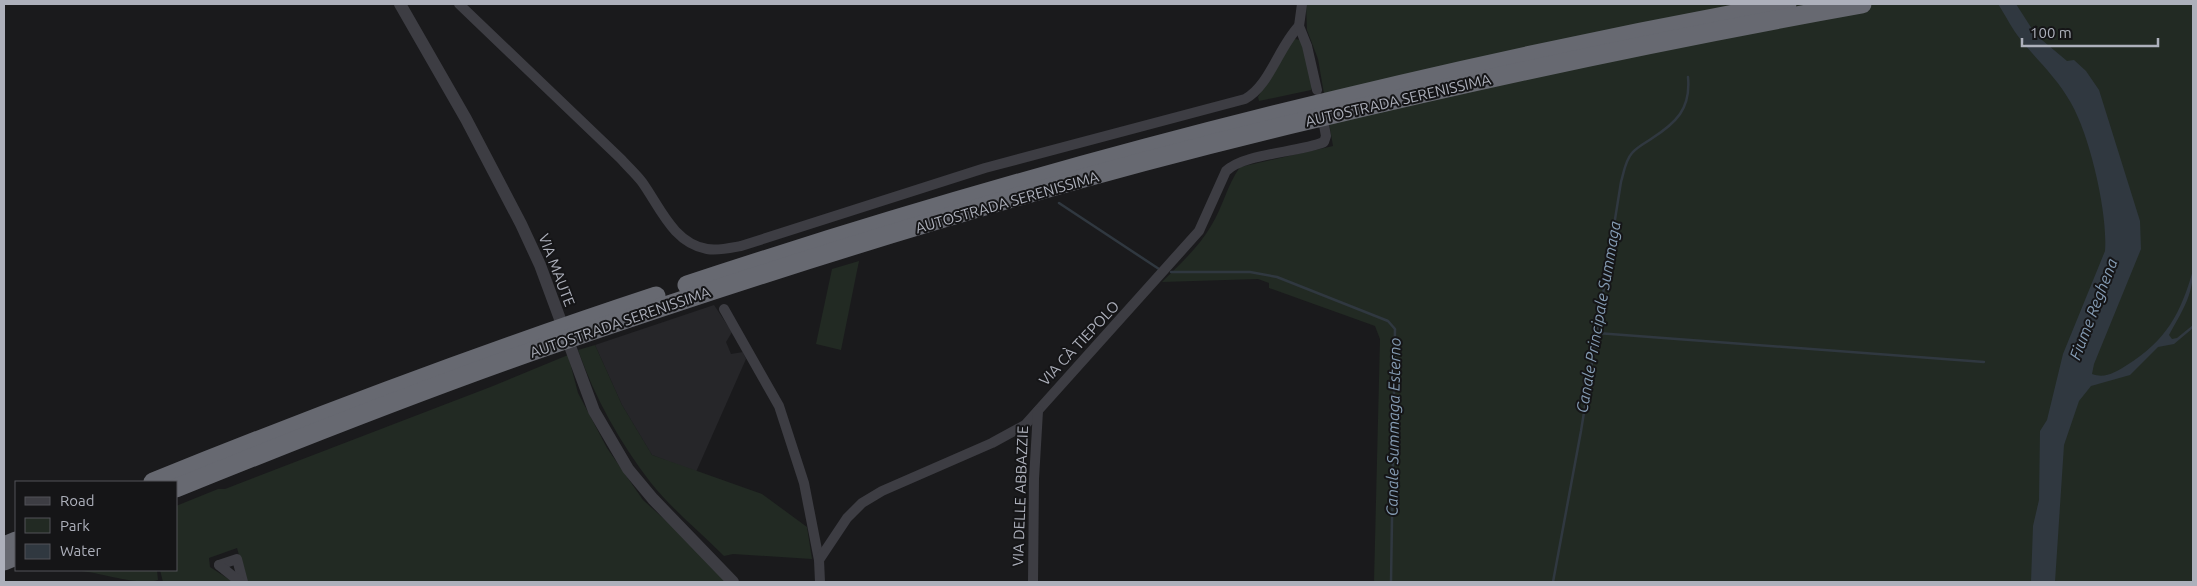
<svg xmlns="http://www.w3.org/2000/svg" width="2197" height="586" font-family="Ubuntu,sans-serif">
<rect width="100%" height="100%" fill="#1a1a1c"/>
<polygon fill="#262629" points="714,305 732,332 726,342 731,354 743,352 746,359 696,472 652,455 622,405 595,345"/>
<g fill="#222a23">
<path d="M1306,4H2193V582H1374L1380,339L1375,326L1269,288V283L1258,279L1162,282C1179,265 1199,247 1211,226C1223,207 1227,185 1240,167L1333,146L1318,59L1307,30Z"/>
<polygon points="1295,39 1301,40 1313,85 1311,90 1259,101 1258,97 1290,42"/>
<polygon points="859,261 841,350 816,344 832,269"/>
<path d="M595,345L622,405L652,455L762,494L807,527L812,559L733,554L724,556C700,532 672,509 651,483C620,443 595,398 578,350Z"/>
<polygon points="568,355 578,393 607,448 643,500 674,528 727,582 247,582 237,548 209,558 210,567 233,582 163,582 160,570 176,570 176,506 218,489 225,489 493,386"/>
<path d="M65,570H157L158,580C140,586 101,573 81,571C76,570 70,570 65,570Z"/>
</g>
<path fill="#303840" d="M1998,4H2016L2036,35L2067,61L2074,60L2086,71L2099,90L2140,221L2141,249L2094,364L2092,374C2105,379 2116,372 2127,365C2166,341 2181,313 2193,270C2193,296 2181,313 2169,335L2172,339L2177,338L2193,325V328L2174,344L2158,347L2130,375L2091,386L2079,401L2064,445L2055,582H2031L2033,526L2039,500L2040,431L2047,420L2063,354L2105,251C2108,214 2090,136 2071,103C2058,79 2038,61 2021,40C2012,29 2006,16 1998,4Z"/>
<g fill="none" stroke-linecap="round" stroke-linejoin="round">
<g stroke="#303840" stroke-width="2.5">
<polyline points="1059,203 1159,269"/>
<polyline points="1171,272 1250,272 1277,277 1388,321 1395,329 1391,582"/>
<polyline points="1597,333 1984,362"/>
<path d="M1553,582L1581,431L1621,182C1624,172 1625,161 1632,153C1637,147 1645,143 1651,139C1676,123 1691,109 1688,77"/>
</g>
<g stroke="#3d3d43" stroke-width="10">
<path d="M459,4L621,159C628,167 636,174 642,182C660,207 673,243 707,249C718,251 730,248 741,246L985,168L1245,99C1270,85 1278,48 1299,26"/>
<polyline points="1302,4 1299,26 1307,46 1317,90"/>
<polyline points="724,309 779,406 804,483 819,560 820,582"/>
<path d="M819,560L847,518L862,503L882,491L992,443L1025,425L1199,231L1226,171C1245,153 1297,153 1324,142L1326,136L1324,125"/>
<polyline points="219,565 237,559 243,582"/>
<polyline points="219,565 240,582"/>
<polyline points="1033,582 1034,479 1038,411"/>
</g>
<polyline stroke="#3d3d43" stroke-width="12" points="400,4 466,119 521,224 540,265 594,411 628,469 653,499 733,582"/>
<g stroke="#676971" stroke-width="19">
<path d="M687,285C1047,166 1415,72 1787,4"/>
<path d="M153,482C319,415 486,352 656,296"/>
<path d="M176,488C302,437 428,387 556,343C803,258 1055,180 1309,120C1493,76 1677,37 1862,4"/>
<polyline points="4,546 16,541"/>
<polyline points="4,561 16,556"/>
</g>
</g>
<g text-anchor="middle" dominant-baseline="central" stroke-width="4" stroke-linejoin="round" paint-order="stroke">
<g font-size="15" fill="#adb0bb" stroke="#151517">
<text transform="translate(1398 100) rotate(-13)">AUTOSTRADA SERENISSIMA</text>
<text transform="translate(1007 202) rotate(-16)">AUTOSTRADA SERENISSIMA</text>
<text transform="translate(557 270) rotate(69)">VIA MAUTE</text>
<text transform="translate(620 322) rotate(-19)">AUTOSTRADA SERENISSIMA</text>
<text transform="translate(1079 343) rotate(-47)">VIA CÀ TIEPOLO</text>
<text transform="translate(1020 496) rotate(-88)">VIA DELLE ABBAZZIE</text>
</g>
<g font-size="16" font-style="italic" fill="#859cb4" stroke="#151517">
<text transform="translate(2093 309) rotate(-69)">Fiume Reghena</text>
<text transform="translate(1598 317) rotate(-80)">Canale Principale Summaga</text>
<text transform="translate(1393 427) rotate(-89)">Canale Summaga Esterno</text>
</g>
</g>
<rect width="2197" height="586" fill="none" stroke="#adb0bb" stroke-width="10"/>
<rect x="15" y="481" width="162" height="90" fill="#151517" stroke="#525359"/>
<rect x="25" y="497" width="25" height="8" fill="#3d3d43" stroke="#525359"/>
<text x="60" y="506" font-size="15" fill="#adb0bb">Road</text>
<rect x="25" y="518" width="25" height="15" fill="#222a23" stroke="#525359"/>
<text x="60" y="531" font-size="15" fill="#adb0bb">Park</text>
<rect x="25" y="544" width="25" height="15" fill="#303840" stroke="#525359"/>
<text x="60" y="556" font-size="15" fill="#adb0bb">Water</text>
<path d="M2022 38v8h136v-8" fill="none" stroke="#adb0bb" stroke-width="2.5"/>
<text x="2030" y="38" font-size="15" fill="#adb0bb" stroke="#151517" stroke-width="4" paint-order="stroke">100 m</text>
</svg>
